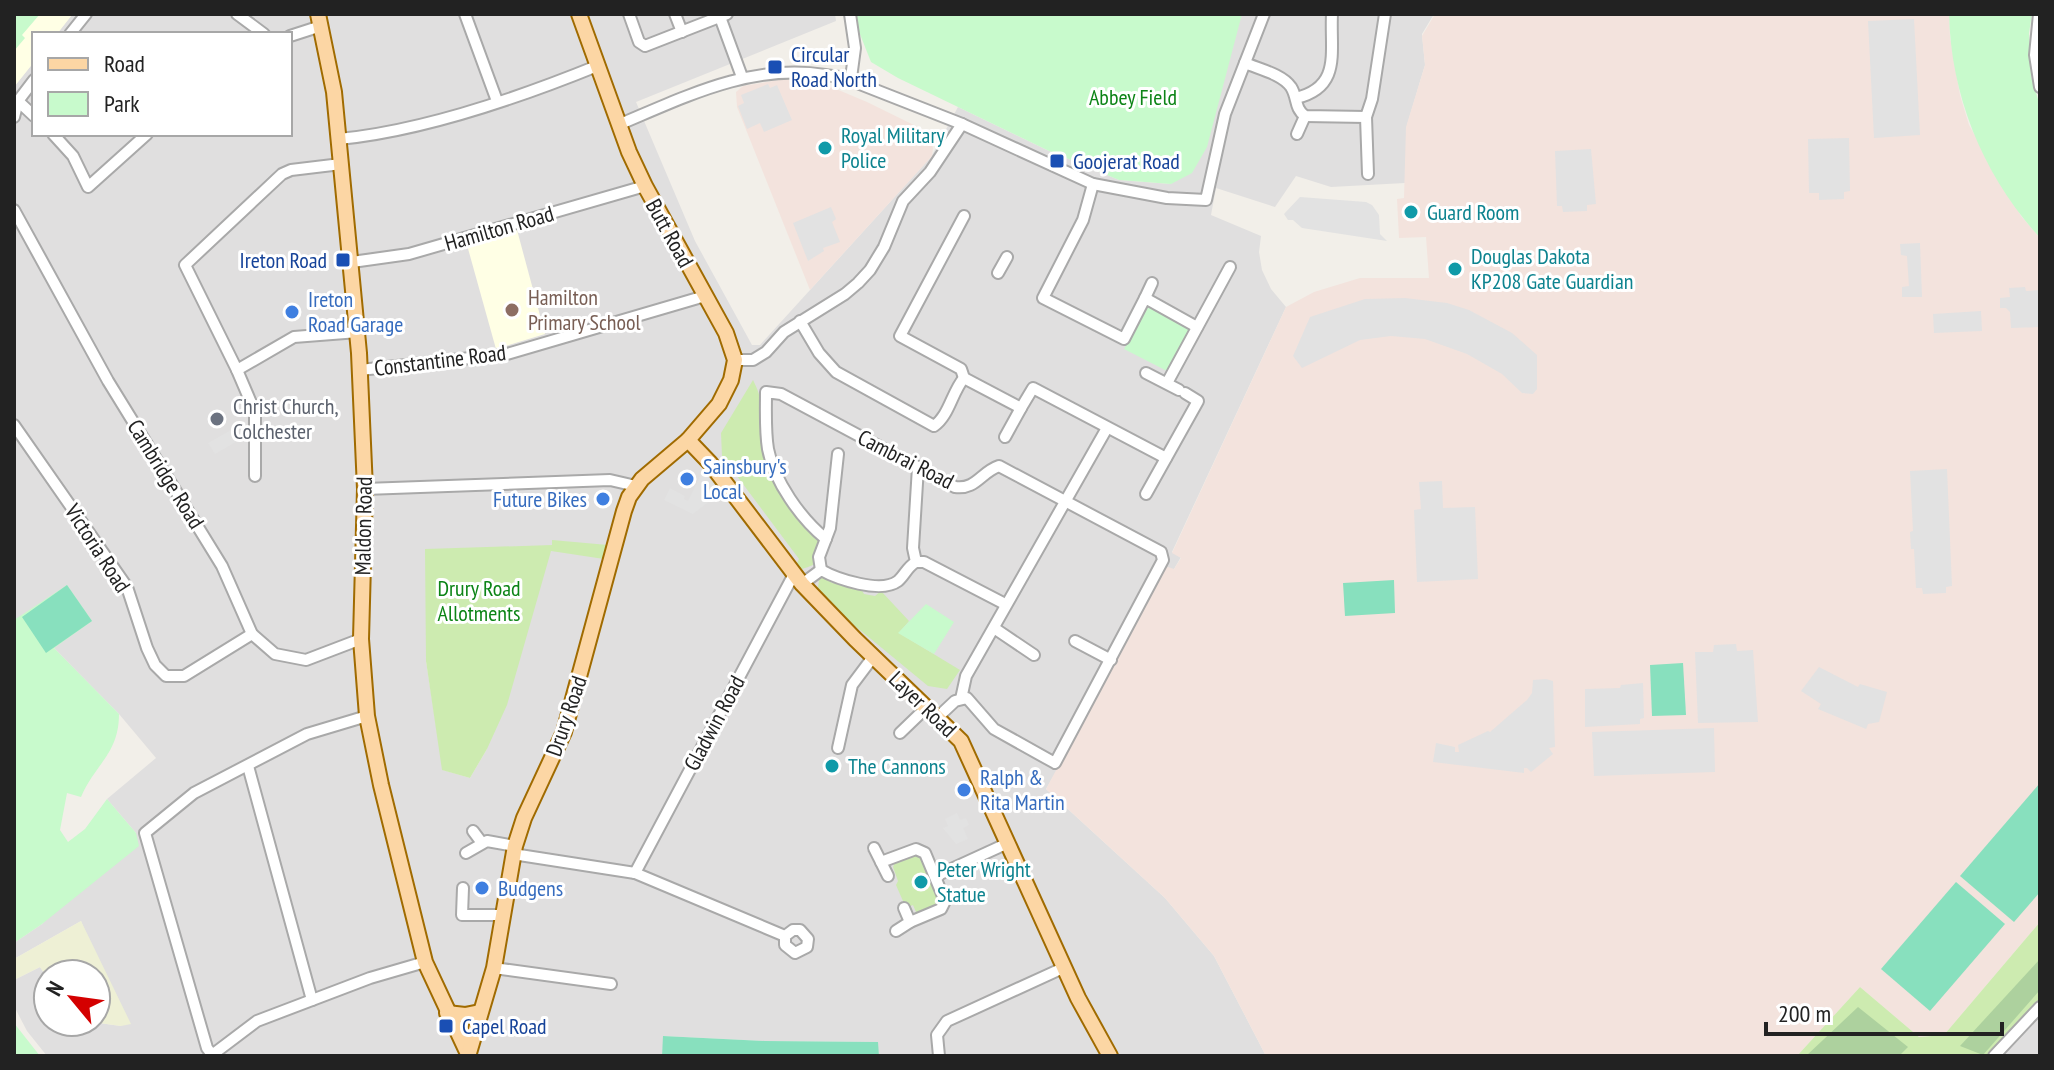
<svg xmlns="http://www.w3.org/2000/svg" width="2054" height="1070" font-family="'PT Sans Narrow',sans-serif">
<rect width="100%" height="100%" fill="#f2efe9"/>
<g fill="#e0dfdf" fill-rule="evenodd">
<path d="M72,14H835L836,21L636,102L695,241L752,345H760L931,157L958,107L1047,150L1119,180L1171,184L1242,14H1434L1422,34L1425,65L1407,125L1405,183L1331,187L1296,176L1275,207L1216,188L1211,215L1261,236L1259,252L1262,270L1271,289L1286,307L1172,552L1181,557L1046,789L1165,898L1214,956L1266,1056H879L877,1042L765,1041L664,1036L662,1056H47L27,1031L14,1006V980L40,967L48,979V1022H92L121,1026L81,921L14,959V943L42,924L136,833L107,799L156,758L119,714L54,648L22,617L14,620V87L34,62V134H290V34H57ZM426,661L487,749L470,778L443,770Z"/>
<polygon points="2040,993 2040,1056 1985,1056"/>
</g>
<g fill="#ffffe5">
<polygon points="14,14 72,15 57,34 34,34 34,62 14,87"/>
<polygon points="517,230 545,334 496,349 467,245"/>
</g>
<g fill="#f3e3dd">
<polygon points="1435,14 1949,14 1950,37 1960,95 1969,125 2021,216 2040,238 2040,922 1944,1035 1919,1037 1860,987 1797,1056 1266,1056 1214,956 1165,898 1046,789 1164,569 1168,567 1174,569 1181,558 1172,553 1286,307 1314,292 1360,278 1429,278 1426,237 1399,238 1397,199 1404,198 1406,127 1425,65 1422,36"/>
<polygon points="785,79 829,86 867,102 922,129 929,136 933,148 932,156 810,290 737,107 736,92 743,86"/>
</g>
<polygon fill="#eef0d5" points="81,921 131,1024 121,1026 92,1022 96,1022 96,974 48,974 48,979 40,967 14,980 14,959"/>
<g fill="#cdebb0">
<path d="M753,380C767,407 760,420 764,448C766,465 807,526 819,542C819,562 819,564 802,569L796,565L799,559L722,456L721,433Z"/>
<polygon points="552,540 608,545 604,559 551,551 507,705 487,749 470,778 442,770 426,661 425,549 552,545"/>
<polygon points="823,576 832,583 860,587 864,594 875,596 881,591 909,621 899,633 960,670 947,689 928,686 854,625 818,588 819,580"/>
<polygon points="917,853 925,860 923,863 931,875 920,876 918,884 923,886 933,878 937,899 934,908 920,914 916,912 913,905 906,908 896,885 898,881 893,867 895,862"/>
<polygon points="2040,922 2040,1002 1990,1056 1797,1056 1860,987 1919,1037 1944,1035"/>
</g>
<g fill="#add19e">
<polygon points="2040,959 2040,990 1983,1055 1960,1046"/>
<polygon points="1858,1007 1908,1047 1899,1056 1806,1056"/>
</g>
<g fill="#c8facc">
<polygon points="14,14 40,14 22,35 25,38 14,51"/>
<polygon points="852,14 1242,14 1207,147 1192,173 1171,184 1119,180 1047,150 898,78 871,62"/>
<path d="M1949,14H2032L2029,33L2031,76L2040,106V238C1984,176 1951,98 1949,14Z"/>
<polygon points="1149,306 1191,330 1169,372 1124,349"/>
<path d="M67,585L92,621L54,648L119,714C119,754 95,764 81,797L67,793L60,830L68,842L85,829L107,799L136,833L139,846L42,924L14,943V620Z"/>
<polygon points="926,604 954,622 934,654 898,633"/>
<polygon points="14,1023 40,1056 14,1056"/>
</g>
<g fill="#88e0be">
<polygon points="1394,580 1395,613 1345,616 1343,583"/>
<polygon points="67,585 92,621 46,653 22,617"/>
<polygon points="1683,663 1686,715 1652,716 1650,665"/>
<polygon points="2040,783 2040,892 2014,922 1960,876"/>
<polygon points="1956,882 2005,924 1930,1011 1881,969"/>
<polygon points="663,1036 765,1041 878,1042 879,1056 662,1056"/>
</g>
<g fill="#e2e2e2">
<polygon points="1914,19 1920,135 1874,138 1868,21"/>
<polygon points="768,84 770,88 777,85 792,120 764,132 760,123 747,129 738,106 744,103 741,95"/>
<polygon points="1849,138 1850,191 1844,192 1844,199 1819,200 1819,193 1809,193 1808,139"/>
<polygon points="1591,149 1596,204 1587,205 1587,211 1563,212 1562,206 1557,206 1555,151"/>
<polygon points="1300,197 1366,202 1372,205 1379,215 1380,234 1387,241 1302,228 1293,220 1288,220 1284,214"/>
<polygon points="831,207 836,219 832,222 840,242 823,248 824,251 808,261 793,223"/>
<polygon points="1920,243 1922,297 1902,297 1902,287 1909,286 1907,256 1901,255 1900,244"/>
<polygon points="2025,287 2026,291 2040,290 2040,327 2011,328 2010,312 2006,308 2000,308 2000,298 2010,297 2009,288"/>
<polygon points="1405,298 1447,303 1469,310 1512,333 1537,355 1537,389 1533,394 1522,393 1502,374 1467,354 1425,339 1391,336 1360,340 1302,368 1293,356 1310,317 1365,299"/>
<polygon points="1981,311 1982,331 1934,333 1933,314"/>
<polygon points="247,421 246,436 215,454 208,443"/>
<polygon points="1947,469 1952,586 1946,587 1946,593 1923,594 1922,588 1916,588 1914,549 1911,549 1910,532 1913,531 1910,471"/>
<polygon points="703,470 720,493 693,514 664,500 670,488 685,496 684,499 688,501"/>
<polygon points="1442,481 1443,508 1475,507 1478,579 1417,582 1414,510 1421,509 1419,482"/>
<polygon points="1736,644 1737,651 1753,650 1758,722 1698,723 1695,652 1713,652 1714,645"/>
<polygon points="1819,667 1858,687 1860,684 1887,692 1879,722 1868,724 1866,729 1818,709 1821,704 1801,691"/>
<polygon points="1546,679 1553,681 1555,747 1549,748 1553,754 1531,772 1527,768 1524,768 1524,773 1433,762 1436,743 1455,747 1455,752 1459,752 1458,745 1488,731 1490,732 1527,700 1532,693 1533,680"/>
<polygon points="1643,683 1644,718 1640,719 1640,724 1585,727 1585,689 1620,688 1621,685"/>
<polygon points="1714,728 1715,772 1594,776 1592,732"/>
<polygon points="957,813 960,820 966,818 969,825 963,828 968,839 956,844 943,828 948,826 945,819"/>
</g>
<g fill="none" stroke-linecap="round" stroke-linejoin="round">
<g stroke="#a9a9a9" stroke-width="14">
<g id="minor">
<polyline points="237,14 264,34"/>
<polyline points="465,14 497,101"/>
<polyline points="629,14 639,42 645,46 727,14"/>
<polyline points="675,14 682,32"/>
<polyline points="850,14 855,48 851,78"/>
<polyline points="2039,14 2035,55 2040,87"/>
<polyline points="720,17 742,77"/>
<polyline points="70,34 86,14"/>
<polyline points="290,36 321,26"/>
<path d="M1245,63C1259,69 1282,74 1291,87C1298,98 1294,108 1305,116L1366,117L1372,99L1385,14"/>
<path d="M1296,98C1342,87 1330,52 1332,14"/>
<polyline points="18,101 34,116"/>
<polyline points="14,117 18,101 34,80"/>
<polyline points="1366,117 1368,174"/>
<path d="M618,125C685,97 751,63 825,75C838,77 849,77 860,84L962,124L1093,184L1167,198L1206,200L1225,114L1264,14"/>
<polyline points="53,134 73,156 88,187 147,134"/>
<polyline points="1297,134 1305,116"/>
<path d="M339,139C423,131 518,98 597,66"/>
<polyline points="341,164 291,170 282,174 185,265 237,370 294,337 358,332"/>
<polyline points="1093,184 1083,220 1043,298 1124,339 1145,298 1197,327"/>
<polyline points="14,210 108,381 222,566 252,634 275,654 306,660 361,639"/>
<polyline points="964,216 900,336 961,369 964,378"/>
<polyline points="352,262 409,254 645,186"/>
<polyline points="998,273 1007,257"/>
<polyline points="1145,298 1152,283"/>
<path d="M800,321L819,353L836,372L934,426C949,416 952,392 964,378L1021,408L1033,388L1166,458"/>
<polyline points="735,360 753,360 766,352 784,332 845,294 858,283 870,270 884,247 903,201 930,172 962,124"/>
<polyline points="237,370 255,412 255,476"/>
<polyline points="360,370 507,354 705,296"/>
<polyline points="1146,373 1179,390"/>
<polyline points="1167,383 1230,267"/>
<polyline points="14,425 127,587 147,648 155,665 166,676 184,676 252,634"/>
<polyline points="1005,437 1021,408"/>
<polyline points="365,489 610,480 636,486"/>
<polyline points="1146,494 1198,401 1185,393"/>
<path d="M826,539C801,519 774,481 768,449C765,431 766,411 766,392L781,394L955,487C976,490 981,472 999,466L1161,552L1163,560L1055,763L994,729L967,698L955,701L938,717"/>
<polyline points="916,562 924,562 1005,604"/>
<polyline points="821,570 819,557 830,528 838,454"/>
<path d="M802,584L821,570C837,579 881,594 898,581C905,575 907,567 916,562L913,548L918,467"/>
<polyline points="994,628 1034,655"/>
<polyline points="1075,641 1111,660"/>
<polyline points="961,699 966,676 1107,428"/>
<polyline points="900,733 927,707"/>
<polyline points="838,748 852,685 873,657"/>
<polyline points="248,766 312,1000"/>
<polyline points="473,831 482,843"/>
<polyline points="874,848 881,862"/>
<polyline points="466,853 487,841 515,846"/>
<polyline points="513,854 635,873 785,936 785,945 795,953 807,947 808,939 800,930 793,930 785,936"/>
<polyline points="635,873 794,574"/>
<polyline points="888,876 881,862 916,849 925,853 945,901 941,909 910,922"/>
<polyline points="936,876 1008,843"/>
<polyline points="463,888 462,915 502,915"/>
<polyline points="896,931 910,922 904,908"/>
<polyline points="494,968 611,984"/>
<polyline points="212,1055 257,1021 370,978 425,962"/>
<polyline points="213,1056 207,1048 145,833 194,793 307,734 367,716"/>
<polyline points="939,1056 937,1035 947,1021 1063,968"/>
<polyline points="1994,1056 2040,1007"/>
</g>
</g>
<g stroke="#a06b00" stroke-width="18">
<g id="major">
<polyline points="318,14 334,92 359,353 365,489 361,639 367,716 381,785 425,962 469,1056"/>
<polyline points="688,440 710,463 802,584 855,639 961,741 1078,998 1110,1056"/>
<polyline points="447,1013 465,1015 480,1012"/>
<polyline points="469,1053 494,968 515,846 524,818 564,732 624,511 629,497 642,479 688,440 719,404 731,380 735,360 726,333 645,186 629,152 579,14"/>
</g>
</g>
<use href="#minor" stroke="#fff" stroke-width="10"/>
<use href="#major" stroke="#fcd6a4" stroke-width="14"/>
</g>
<g fill="#1a4fb4" stroke="#fff" stroke-width="3">
<rect x="767" y="59" width="16" height="16" rx="4"/>
<rect x="1049" y="153" width="16" height="16" rx="4"/>
<rect x="335" y="252" width="16" height="16" rx="4"/>
<rect x="438" y="1018" width="16" height="16" rx="4"/>
</g>
<g fill="#0f9aa8" stroke="#fff" stroke-width="3">
<circle cx="825" cy="148" r="8"/>
<circle cx="1411" cy="212" r="8"/>
<circle cx="1455" cy="269" r="8"/>
<circle cx="832" cy="766" r="8"/>
<circle cx="921" cy="882" r="8"/>
</g>
<circle fill="#8d6e63" stroke="#fff" stroke-width="3" cx="512" cy="310" r="8"/>
<g fill="#3f7fe0" stroke="#fff" stroke-width="3">
<circle cx="292" cy="312" r="8"/>
<circle cx="687" cy="479" r="8"/>
<circle cx="603" cy="499" r="8"/>
<circle cx="964" cy="790" r="8"/>
<circle cx="482" cy="888" r="8"/>
</g>
<circle fill="#6b7280" stroke="#fff" stroke-width="3" cx="217" cy="419" r="8"/>
<g text-anchor="middle" dominant-baseline="central" stroke-width="6" stroke-linejoin="round" paint-order="stroke">
<g font-size="22" fill="#164399" stroke="#fff" text-anchor="start">
<text x="791" y="54">Circular<tspan x="791" dy="25">Road North</tspan></text>
<text x="1073" y="161">Goojerat Road</text>
<text x="327" y="260" text-anchor="end">Ireton Road</text>
<text x="462" y="1026">Capel Road</text>
</g>
<g font-size="22" fill="#0c8416" stroke="#fff">
<text x="1133" y="97">Abbey Field</text>
<text x="479" y="588">Drury Road<tspan x="479" dy="25">Allotments</tspan></text>
</g>
<g font-size="22" fill="#0d838f" stroke="#fff" text-anchor="start">
<text x="841" y="135">Royal Military<tspan x="841" dy="25">Police</tspan></text>
<text x="1427" y="212">Guard Room</text>
<text x="1471" y="256">Douglas Dakota<tspan x="1471" dy="25">KP208 Gate Guardian</tspan></text>
<text x="848" y="766">The Cannons</text>
<text x="937" y="869">Peter Wright<tspan x="937" dy="25">Statue</tspan></text>
</g>
<g font-size="22" fill="#222" stroke="#fff">
<text transform="translate(499 228) rotate(-16)">Hamilton Road</text>
<text transform="translate(670 233) rotate(61)">Butt Road</text>
<text transform="translate(440 360) rotate(-7)">Constantine Road</text>
<text transform="translate(906 459) rotate(27)">Cambrai Road</text>
<text transform="translate(166 474) rotate(58)">Cambridge Road</text>
<text transform="translate(363 526) rotate(-89)">Maldon Road</text>
<text transform="translate(98 548) rotate(57)">Victoria Road</text>
<text transform="translate(923 704) rotate(44)">Layer Road</text>
<text transform="translate(566 716) rotate(-71)">Drury Road</text>
<text transform="translate(714 723) rotate(-62)">Gladwin Road</text>
</g>
<g font-size="22" fill="#785e54" stroke="#fff" text-anchor="start">
<text x="528" y="297">Hamilton<tspan x="528" dy="25">Primary School</tspan></text>
</g>
<g font-size="22" fill="#366cbe" stroke="#fff" text-anchor="start">
<text x="308" y="299">Ireton<tspan x="308" dy="25">Road Garage</tspan></text>
<text x="703" y="466">Sainsbury's<tspan x="703" dy="25">Local</tspan></text>
<text x="587" y="499" text-anchor="end">Future Bikes</text>
<text x="980" y="777">Ralph &amp;<tspan x="980" dy="25">Rita Martin</tspan></text>
<text x="498" y="888">Budgens</text>
</g>
<g font-size="22" fill="#5b616d" stroke="#fff" text-anchor="start">
<text x="233" y="406">Christ Church,<tspan x="233" dy="25">Colchester</tspan></text>
</g>
</g>
<rect width="2054" height="1070" fill="none" stroke="#222222" stroke-width="32"/>
<rect x="32" y="32" width="260" height="104" fill="#ffffff" stroke="#a7a7a7" stroke-width="2"/>
<rect x="48" y="58" width="40" height="12" fill="#fcd6a4" stroke="#a7a7a7" stroke-width="2"/>
<text x="104" y="72" font-size="24" fill="#222222">Road</text>
<rect x="48" y="92" width="40" height="24" fill="#c8facc" stroke="#a7a7a7" stroke-width="2"/>
<text x="104" y="112" font-size="24" fill="#222222">Park</text>
<g transform="translate(72 998) rotate(299)"><circle r="38" fill="#ffffff" stroke="#a7a7a7" stroke-width="2"/>
<path d="M0-6L14 30L0 20L-14 30Z" fill="#d40000"/>
<text y="-12" font-size="22" font-weight="bold" text-anchor="middle" fill="#222222">N</text>
</g>
<path d="M1766 1022v12h236v-12" fill="none" stroke="#222222" stroke-width="4"/>
<text x="1778" y="1022" font-size="24" fill="#222222" stroke="#ffffff" stroke-width="6" paint-order="stroke">200 m</text>
</svg>
